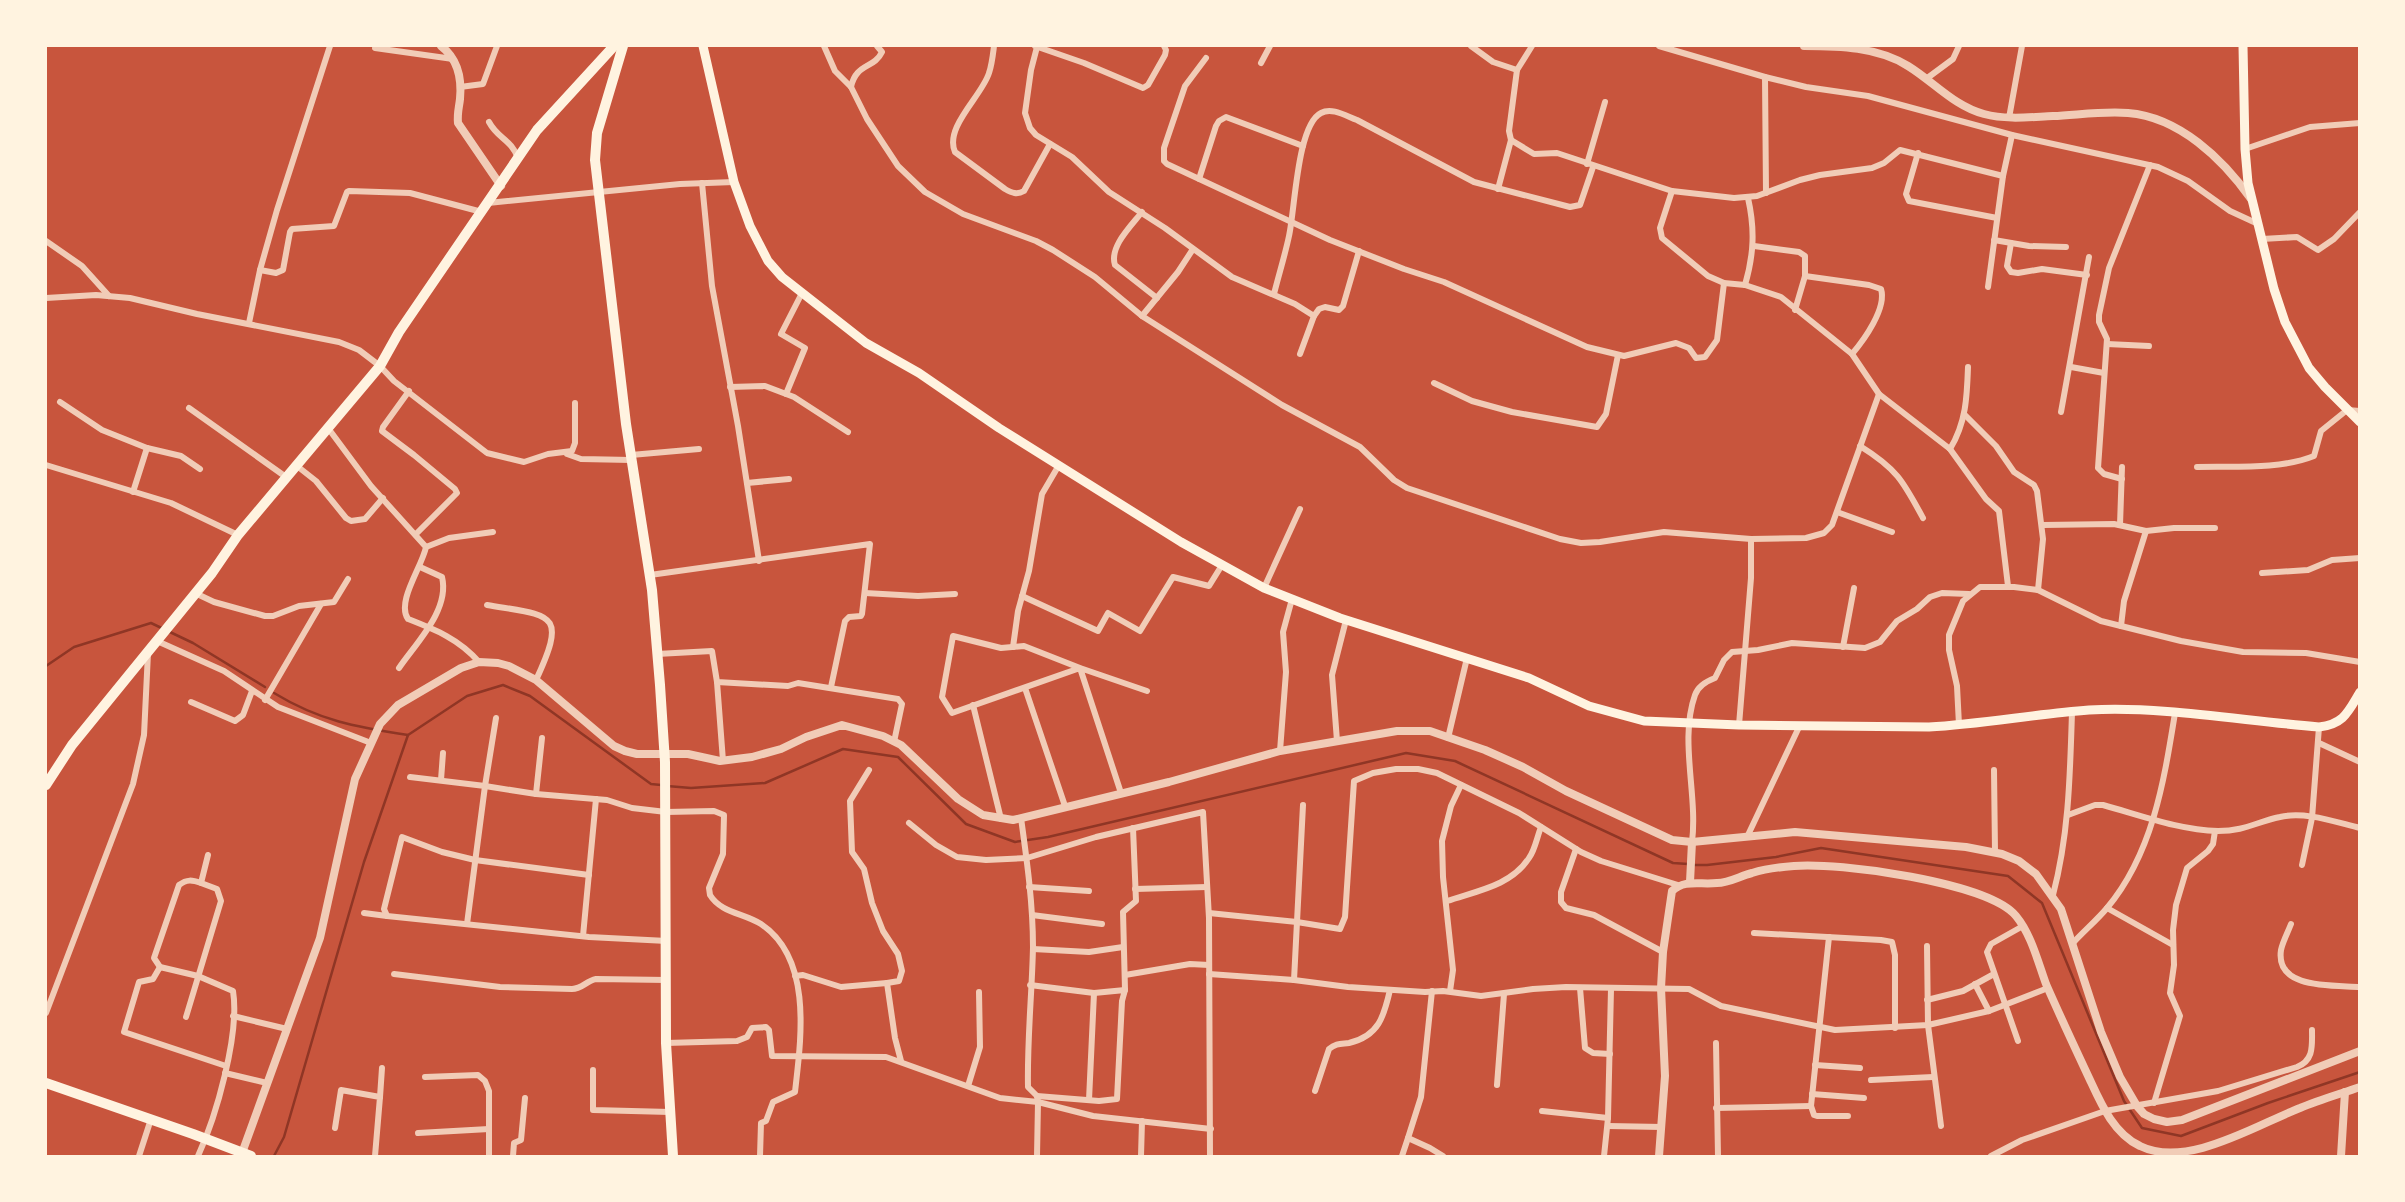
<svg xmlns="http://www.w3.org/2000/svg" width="2405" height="1202" font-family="'PT Sans',sans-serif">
<rect width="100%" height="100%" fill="#c8553d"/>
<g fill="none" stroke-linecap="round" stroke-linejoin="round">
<g stroke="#8f3625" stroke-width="2.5">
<polyline points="46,666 74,647 151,623 193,643 265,687"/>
<path d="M274,693C320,721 356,727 408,735"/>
<polyline points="667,786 691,788 765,783 843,749 898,757 966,824 1015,842 1048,837 1406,753 1455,761 1673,863 1688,864"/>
<polyline points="1694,865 1707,865 1776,857 1821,848 2008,876 2042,903 2124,1101 2142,1128 2181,1136 2268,1103 2360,1072"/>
<polyline points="274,1156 284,1137 364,862 408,735 467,696 503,685 530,696 651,784 661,785"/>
</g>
<g stroke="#f1ccb7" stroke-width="6">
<polyline points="824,46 835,71 851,87"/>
<path d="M877,46L882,52C874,69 856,63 851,87L867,119L898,166L925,192L963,214L1036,241L1053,250L1095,277L1142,316L1282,405L1360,447L1394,480L1407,488L1560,539L1581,543L1600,542L1664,532L1751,539L1806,538L1824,533L1832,525L1879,394"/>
<path d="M994,46C993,54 992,64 989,73C982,96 944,127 955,152L1005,189C1012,193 1017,195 1024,191L1050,144"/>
<polyline points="1035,46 1084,63 1143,88 1148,85 1165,55 1166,50 1164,46"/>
<polyline points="1471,46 1493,62 1517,70"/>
<polyline points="1532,46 1517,70 1509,131 1511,140 1534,154 1557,153 1672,191 1734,198 1757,196 1800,180 1820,175 1872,168 1884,163 1900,150 2003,176"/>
<polyline points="1659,46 1765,77 1806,87 1868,96 2012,135 2158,167 2188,181 2230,211 2256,223"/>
<polyline points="1037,47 1031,70 1025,113 1030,128 1036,135 1072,157 1109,192 1165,228 1232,277 1295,304 1314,316 1319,309 1325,307 1339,310 1343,306 1359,251"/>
<polyline points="375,48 453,59"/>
<polyline points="1206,58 1185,86 1164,148 1164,161 1167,164 1330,240 1404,269 1444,282 1587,347 1624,356 1676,343 1689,348 1696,358 1705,357 1717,340 1724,283"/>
<polyline points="1261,63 1270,46"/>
<polyline points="1765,77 1766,193"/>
<polyline points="1926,79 1953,59 1959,46"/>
<polyline points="460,87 483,84 497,46"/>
<polyline points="2009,118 2022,46"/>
<path d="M489,122C498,139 511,139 518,158"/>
<polyline points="2245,149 2310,127 2360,123"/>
<polyline points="1918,153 1906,194 1909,201 1997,218"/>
<polyline points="1587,164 1605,102"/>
<polyline points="1199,179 1216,126 1219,121 1226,117 1303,146"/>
<polyline points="702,183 712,286 738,426 759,561"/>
<polyline points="1498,189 1511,140"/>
<polyline points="1672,191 1660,228 1662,238 1708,276 1724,283 1745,285 1781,297 1852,354 1879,394 1950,449 1986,499 1999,511 2008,586"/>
<polyline points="488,203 680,184 734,182"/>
<path d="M1142,212C1131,226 1109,247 1115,265L1157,298"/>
<polyline points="2262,239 2297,237 2318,250 2334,239 2360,212"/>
<polyline points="1994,240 2029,246 2066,247"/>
<polyline points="46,241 82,266 109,296"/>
<polyline points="2011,243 2007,266 2011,272 2018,273 2042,269 2087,275"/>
<polyline points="1754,246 1799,252 1805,256 1805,276 1795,310"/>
<polyline points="260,270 276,273 283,270 290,232 292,229 334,226 347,192 349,191 410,193 482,212"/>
<path d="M1805,276L1869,285L1881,289C1887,308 1864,340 1852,354"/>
<path d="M1745,285C1754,254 1755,229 1748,198"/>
<polyline points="1988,287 2003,176 2012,135"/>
<path d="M1274,294C1279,274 1285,255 1289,236C1295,210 1297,125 1321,113C1332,107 1346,116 1357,120L1474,182L1570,207L1580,205L1593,167"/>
<polyline points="46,298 96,295 130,298 197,314 339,342 359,350 380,366 394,381 487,453 524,462 548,454 572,451 575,443 575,403"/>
<polyline points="1142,316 1178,272 1193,249"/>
<polyline points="249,323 260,270 277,210 330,46"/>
<polyline points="2107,344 2149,346"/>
<polyline points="1300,354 1314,316"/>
<polyline points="2071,367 2104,373"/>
<polyline points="1434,383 1472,401 1512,412 1597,427 1606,414 1618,355"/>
<polyline points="730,387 765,386 794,397 848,432"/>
<polyline points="409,391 383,427 382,431 414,455 455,489 457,493 416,534"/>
<polyline points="786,394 805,348 781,334 802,293"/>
<polyline points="60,402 102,430 147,448 133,492"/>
<polyline points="189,408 286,477"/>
<polyline points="2061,412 2089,257"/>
<polyline points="1965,415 1996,446 2014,472 2034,485 2037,491 2043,539 2038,590"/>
<path d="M328,428L371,486L426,547C422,567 396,602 408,619C436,630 459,639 479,662"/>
<path d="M1860,446C1897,469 1903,481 1923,518"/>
<polyline points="147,448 181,456 200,469"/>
<path d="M1950,449C1966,423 1967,397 1968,367"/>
<polyline points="567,454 581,459 631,460"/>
<polyline points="631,455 699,449"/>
<polyline points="46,465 171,503 238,535"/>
<polyline points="297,466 316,481 346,518 351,521 365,519 383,498"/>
<path d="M2197,467C2234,466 2279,470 2314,456L2321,431L2347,410L2360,411"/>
<polyline points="2122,479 2104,474 2098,468 2107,339 2099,322 2099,315 2109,268 2150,165"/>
<polyline points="747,483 789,479"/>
<polyline points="1837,512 1892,532"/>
<polyline points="2043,525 2114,524 2146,531 2174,528 2215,528"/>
<polyline points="2120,525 2122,467"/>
<polyline points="426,547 449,538 493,532"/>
<polyline points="2262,573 2308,570 2332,560 2360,558"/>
<polyline points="650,575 870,544 862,614 861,616 849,617 845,621 831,687"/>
<polyline points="1264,588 1300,509"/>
<polyline points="195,593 214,602 265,616 273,616 299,606 334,602 348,579"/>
<polyline points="865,593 918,596 955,594"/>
<polyline points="1022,596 1098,631 1108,613 1140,631 1173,577 1209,586 1222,565"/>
<path d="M487,605C552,616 568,611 536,680"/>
<polyline points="2121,626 2124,601 2146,531"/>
<polyline points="157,641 224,671 278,707 371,743"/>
<polyline points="1013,647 1018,611 1029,571 1042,494 1059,465"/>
<polyline points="1843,647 1854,588"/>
<polyline points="657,654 712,651 717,682 788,686 798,683 898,699 902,704 894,742"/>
<path d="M399,668C416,643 450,610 442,577L420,567"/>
<polyline points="717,682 723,761"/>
<polyline points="1025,688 1065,806"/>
<polyline points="265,700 321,604"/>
<polyline points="191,702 235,721 243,715 252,691"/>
<polyline points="973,705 1001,819"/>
<path d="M496,718L485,786L536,794L607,800L632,808L666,812L714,811L724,815L723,854L709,888L710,895C721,913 744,913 761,924C813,959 801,1039 795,1092L773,1102L766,1121L761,1123L760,1156"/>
<polyline points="1739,725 1751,578 1751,539"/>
<polyline points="1959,725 1957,686 1949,650 1949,635 1963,601 1980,587 2014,587 2038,590 2101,621 2181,641 2243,652 2306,653 2360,662"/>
<polyline points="1448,738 1467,658"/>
<polyline points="1337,741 1332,675 1346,620"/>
<polyline points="2319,743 2360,762"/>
<polyline points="1280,751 1286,672 1283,632 1292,599"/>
<polyline points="869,770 850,801 852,852 864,869 872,903 883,931 898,954 902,971 899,981 887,983"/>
<polyline points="1994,770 1995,852"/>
<polyline points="410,777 485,786 467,924"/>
<polyline points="441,780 443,753"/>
<polyline points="1121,793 1080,668 952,713 942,697 953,636 1001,648 1024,646 1080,668 1147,691"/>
<polyline points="536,794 542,738"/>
<path d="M2068,815L2095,805H2103C2140,815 2179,830 2218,831C2245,831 2256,822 2280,817C2305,811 2335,822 2360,828"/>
<path d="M1021,818C1027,861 1033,904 1033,947C1032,994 1027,1040 1028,1087L1037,1096L1038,1102L1037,1156"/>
<polyline points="909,823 936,845 957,857 986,860 1027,858 1096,837 1203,812 1209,918 1210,1156"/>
<polyline points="1748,835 1800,725"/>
<path d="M1692,842C1698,795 1679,740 1695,695C1698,686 1707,681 1715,678L1724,660L1732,652L1758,650L1792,643L1865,648L1880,642L1897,621L1917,609L1930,597L1942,593L1969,594"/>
<polyline points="1576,849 1561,892 1561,902 1566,908 1594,915 1663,952"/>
<polyline points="2302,865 2312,818 2319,727"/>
<polyline points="589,875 475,860 442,852 402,837 384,909 387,916 589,937 667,941"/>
<polyline points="1029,887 1089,891"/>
<polyline points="1135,889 1207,887"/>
<path d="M2053,895C2069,834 2070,775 2072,712"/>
<path d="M1447,901C1476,891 1511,886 1529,858C1535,850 1537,837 1541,827"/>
<polyline points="2107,908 2173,945"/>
<polyline points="364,913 387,916"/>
<polyline points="1209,913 1297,922 1340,929 1345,917 1354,781 1373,773 1396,769 1418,769 1437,773 1519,813 1581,852 1601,861 1678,885"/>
<polyline points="1032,915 1102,924"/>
<path d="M2291,924C2288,932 2283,941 2281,950C2275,990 2334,985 2360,987"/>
<polyline points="1754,933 1881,940 1892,942 1895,955 1895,1028"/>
<polyline points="583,936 596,799"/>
<polyline points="1829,937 1811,1106 1814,1115 1817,1116 1848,1116"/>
<path d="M2073,943C2084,931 2097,920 2107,908C2153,853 2164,781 2175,713"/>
<polyline points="1927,946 1928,1025 1941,1126"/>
<polyline points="1033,949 1089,952 1123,947"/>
<path d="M160,967L154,958L179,885C187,879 192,880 201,883"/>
<path d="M394,974L500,987L572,989C582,989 586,981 596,979L667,980"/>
<polyline points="1209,974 1294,980 1348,987 1425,992 1443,991 1481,996 1533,989 1566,987 1689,989 1721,1006 1835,1030 1928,1025 1989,1011 2048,988"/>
<polyline points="1125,975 1190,964 1209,965"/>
<polyline points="795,976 803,975 841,987 887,983 895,1038 901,1061"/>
<polyline points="1294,980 1303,805"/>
<polyline points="1975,984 1989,1011"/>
<polyline points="1030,985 1094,993 1125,990 1122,1001 1117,1099 1099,1101 1037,1096"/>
<polyline points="1580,988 1585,1048 1593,1053 1610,1054"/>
<polyline points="1125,990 1123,912 1136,901 1133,828"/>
<polyline points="1432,991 1421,1097 1408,1138 1430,1148 1443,1156"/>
<polyline points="1450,991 1453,970 1443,877 1442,841 1451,806 1461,785"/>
<polyline points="1927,1000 1963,991 1994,974"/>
<polyline points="46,1013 133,784 144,735 148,653"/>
<polyline points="233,1016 287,1029"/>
<polyline points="186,1017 221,901 217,889 201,883 208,855"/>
<polyline points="2018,1041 1987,952 1991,944 2023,926"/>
<polyline points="666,1043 737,1041 747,1037 752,1028 766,1027 769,1030 772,1056 886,1057 1000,1098 1038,1102 1093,1116 1211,1129"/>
<polyline points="1716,1043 1718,1156"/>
<polyline points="1815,1065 1860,1068"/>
<polyline points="593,1070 593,1110 670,1112"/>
<polyline points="225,1073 267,1083"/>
<polyline points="425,1077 478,1075 485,1081 489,1091 489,1156"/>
<polyline points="1871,1080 1933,1077"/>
<polyline points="1497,1085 1504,994"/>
<polyline points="968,1086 980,1047 979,992"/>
<path d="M1315,1091L1329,1049C1336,1043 1341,1044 1349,1043C1379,1036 1384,1016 1390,990"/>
<polyline points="1812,1094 1864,1098"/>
<polyline points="380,1097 382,1068"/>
<polyline points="1089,1100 1094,993"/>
<polyline points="2154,1103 2180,1016 2170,993 2174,965 2173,930 2176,905 2187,868 2208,851 2213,844 2215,831"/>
<polyline points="1716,1108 1811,1106"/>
<polyline points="1542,1111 1608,1118"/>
<polyline points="1608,1126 1662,1127"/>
<polyline points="335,1128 341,1090 380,1097 375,1156"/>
<polyline points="418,1133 489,1129"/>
<polyline points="139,1156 151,1119"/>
<path d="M198,1156C216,1117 240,1034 233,991L198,976L160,967L153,979L139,982L124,1032L226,1066"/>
<polyline points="513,1156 514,1143 521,1140 525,1098"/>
<polyline points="1141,1156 1142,1121"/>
<polyline points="1402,1156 1408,1138"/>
<polyline points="1604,1156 1608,1118 1611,989"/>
<path d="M1991,1156L2022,1140L2105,1111L2218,1091L2297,1067C2314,1060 2312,1046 2312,1030"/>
</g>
<g stroke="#f1ccb7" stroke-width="8">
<path d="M441,46C458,59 462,78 460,99C459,108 457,113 458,123L501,186"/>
<path d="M1804,46C1839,46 1878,47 1908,66C1934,82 1954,106 1984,114C2007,120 2030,117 2053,116C2077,115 2103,111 2128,113C2179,117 2223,159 2251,199"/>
<polyline points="1690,882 1692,842"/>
<polyline points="242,1153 320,938 355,779 380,724 398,705 461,668 479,662 498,663 509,666 536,680 614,746 625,751 637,754 688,754 720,761 752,757 781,749 806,737 842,725 883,736 901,745 958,799 983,815 1013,820 1169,782 1280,751 1397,731 1430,731 1485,750 1523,767 1566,791 1672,840 1692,842 1795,832 1966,847 2002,854 2019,861 2036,874 2061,909 2101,1032 2120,1077 2137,1106 2144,1114 2154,1119 2167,1122 2182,1120 2360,1051"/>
<path d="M1659,1156L1665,1076L1661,988L1663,952L1672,891C1685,879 1700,885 1717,883C1729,883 1740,876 1752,873C1765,869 1780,867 1794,866C1838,862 1988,882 2016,916C2031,934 2038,962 2046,984C2060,1016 2075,1048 2090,1080C2101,1104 2114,1134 2140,1146C2187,1169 2256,1125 2300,1108C2319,1100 2340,1094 2360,1087"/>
<polyline points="2341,1156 2345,1092"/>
</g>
<g stroke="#fff3e0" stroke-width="9">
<path d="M703,46L734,182L750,226L768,261L782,277L866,343L919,373L999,428L1181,542L1264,588L1340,618L1529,678L1589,706L1644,721L1739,725L1929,727C1982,724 2035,714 2089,710C2165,706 2243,721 2319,727C2344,724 2348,712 2360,692"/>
<polyline points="2243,46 2245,149 2248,183 2274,289 2285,322 2309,368 2325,387 2360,422"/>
</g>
<g stroke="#fff3e0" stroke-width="10">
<polyline points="623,46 597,133 595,160 626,424 652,590 660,685 665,762 666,1043 673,1156"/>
<polyline points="46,785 72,745 212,573 238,535 380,366 399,332 537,130 614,46"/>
<polyline points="46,1083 193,1134 251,1156"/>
</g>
</g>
<rect width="2405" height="1202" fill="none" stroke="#fff3e0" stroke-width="94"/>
</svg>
